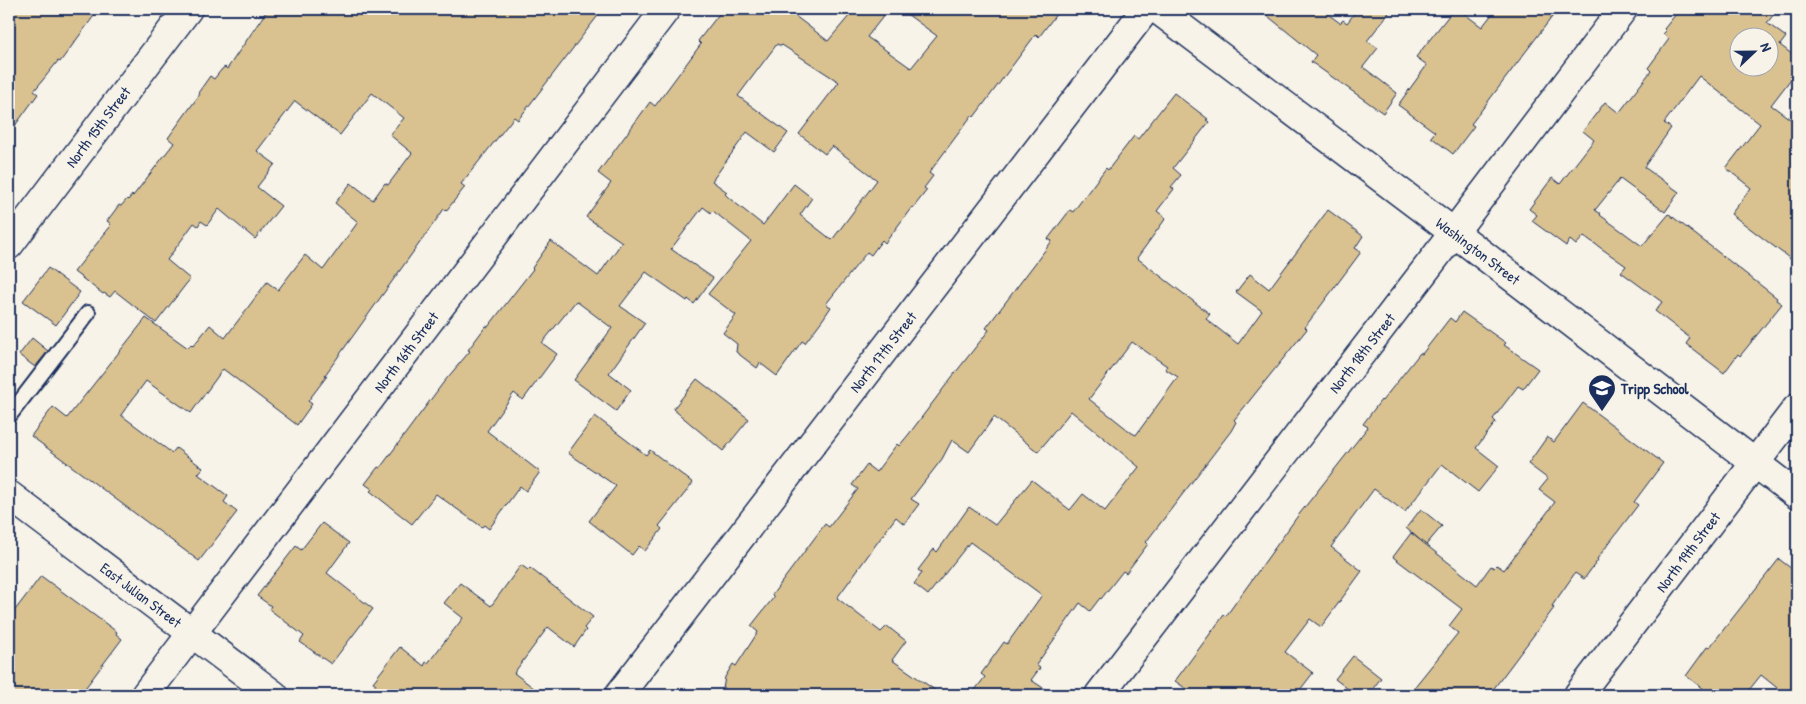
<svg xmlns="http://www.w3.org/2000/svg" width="1806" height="704" font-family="'Patrick Hand',sans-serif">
<rect width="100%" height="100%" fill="#f7f3e8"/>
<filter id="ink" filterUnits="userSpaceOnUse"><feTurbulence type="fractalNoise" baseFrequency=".02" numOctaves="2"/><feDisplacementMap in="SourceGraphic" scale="10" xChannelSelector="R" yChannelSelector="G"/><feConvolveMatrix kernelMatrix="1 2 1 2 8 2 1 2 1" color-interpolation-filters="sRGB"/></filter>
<g filter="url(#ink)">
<g fill="#d9c190" stroke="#1b2f5e" fill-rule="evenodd">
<polygon points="9,9 99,9 60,62 58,61 34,91 38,94 9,134"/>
<polygon points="268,9 603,9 518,120 514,117 461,184 465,187 446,211 444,209 325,375 327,376 308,401 312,404 297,425 223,369 191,413 146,381 121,415 172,453 176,448 203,468 198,474 228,496 224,502 237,512 199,561 31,436 53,407 67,418 146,318 188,348 191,344 193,346 210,325 225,338 267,282 278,290 305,255 323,270 358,222 335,203 351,183 373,200 385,183 388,185 412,153 390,135 404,118 372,93 340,135 295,101 257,151 275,164 257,187 281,206 255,239 219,209 207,225 201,221 198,226 194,223 167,260 190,279 156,323 115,291 110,297 104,293 103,294 74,272 110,227 109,226 111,224 107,221 119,205 121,206 127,199 128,200 132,195 133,196 174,143 168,138 200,94 198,93 210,76 214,79 222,69 225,67 227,69"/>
<path d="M723,9H786L828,41L855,9H889L867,37L911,68L937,36L900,9H1060L1039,37L1036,34L974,117L972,115L929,173L933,176L924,188L927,190L913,208L912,207L885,243L882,240L871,255L867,252L826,304L831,307L823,319L805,343L802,341L777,376L760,363L757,368L736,352L737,344L723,333L736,315L708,294L751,241L713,211L711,213L703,207L671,249L713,278L694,304L688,299L687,301L646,272L620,306L645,323L609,373L631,390L616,411L574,380L612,328L576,301L542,343L557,354L523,400L514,393L487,431L540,472L526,491L520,486L489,529L484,525L482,527L436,494L412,524L370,491L372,489L365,484L378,467L380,468L443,383L470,351L468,350L486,326L488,327L533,269L532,268L551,241L598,276L622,242L586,217L611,183L598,173L650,102L655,106L701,44L698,41ZM777,44L781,46L782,45L839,82L799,134L825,154L832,146L877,180L832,240L800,215L812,198L794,184L763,225L729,198L725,194L727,192L712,181L747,132L774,152L788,133L738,96Z"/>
<polygon points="1259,9 1321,9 1340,23 1343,20 1347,23 1358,9 1392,9 1367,41 1378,48 1363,67 1397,93 1383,113 1311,62 1316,55"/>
<polygon points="1454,9 1458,9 1482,27 1496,9 1558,9 1471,124 1474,126 1453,154 1431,137 1435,132 1398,105 1427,65 1416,57"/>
<path d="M1680,9H1778L1767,23L1786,37L1780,45L1797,58V71L1771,105L1797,124V264L1731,214L1751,188L1726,168L1760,124L1699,76L1664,123L1671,128L1644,167L1679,192L1665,212L1620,179L1595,210L1601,214L1600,215L1642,246L1669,214L1777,298L1776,300L1782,304L1740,356L1738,354L1724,373L1686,344L1690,338L1655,311L1662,302L1621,272L1626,266L1584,236L1576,245L1570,240L1566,246L1532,221L1537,215L1529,209L1552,178L1560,184L1594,140L1583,131L1605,102L1619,113L1651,71L1648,68L1669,39L1663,34L1666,31L1664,29ZM1738,38H1768V68H1738Z"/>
<path d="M1174,93L1208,119L1206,120L1209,122L1173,168L1181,175L1171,187L1174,189L1157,211L1166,218L1137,258L1210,314L1206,319L1238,344L1262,311L1236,292L1250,274L1269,289L1328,210L1363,236L1355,248L1361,252L1305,327L1307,329L1234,420L1236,422L1231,431L1146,542L1148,544L1126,573L1123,571L1101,599L1100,598L1090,611L1080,603L1036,665L1040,668L1031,680L1054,695H971L985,677L981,674L1004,642L1007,644L1042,595L970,542L928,595L914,584L922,573L918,570L934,549L937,552L969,507L995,525L1032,480L1070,510L1083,494L1105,511L1139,467L1071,411L1038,452L994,417L969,452L952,440L942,459L911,499L919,504L904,524L896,517L837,598L881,632L887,626L906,641L892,660L942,695H731L723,689L725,677L733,664L736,666L758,632L751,626L774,597L772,595L825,524L829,527L858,489L852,485L867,465L876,472L897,444L899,446L909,434L952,377L989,330L986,328L1052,241L1048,239L1070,210L1073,212L1106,168L1108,170L1134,136L1138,139ZM1132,342L1167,366L1165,369L1178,377L1136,435L1132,433L1089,399Z"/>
<polygon points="48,268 80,292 56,325 23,301"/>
<polygon points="1462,312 1506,343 1504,345 1538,369 1523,389 1518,386 1493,419 1496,422 1476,448 1499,466 1478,492 1442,464 1405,512 1374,489 1331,547 1362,571 1321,627 1310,619 1285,652 1313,673 1296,695 1195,695 1175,681 1224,615 1226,616 1297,517 1368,427 1363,424 1381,400 1382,401 1420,353 1422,354 1450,318 1455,322"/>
<polygon points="32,338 48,351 35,367 19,355"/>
<polygon points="697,379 749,419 723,451 673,409"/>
<polygon points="1583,403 1663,463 1634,502 1638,505 1597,559 1598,560 1584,579 1575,573 1552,606 1554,608 1489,695 1408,695 1458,633 1449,626 1462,609 1393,557 1411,533 1477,585 1491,566 1494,568 1497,565 1504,570 1555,502 1539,490 1548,479 1528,464 1547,437 1554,442"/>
<polygon points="595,416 646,455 650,450 693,483 659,526 662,529 645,551 639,546 632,555 589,521 616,486 568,453"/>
<polygon points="1421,509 1442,526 1426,545 1406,528"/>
<polygon points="322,523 349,543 327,573 373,609 331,664 300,642 304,636 269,609 271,606 257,596 296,546 301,550"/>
<polygon points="1779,559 1797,573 1797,695 1786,695 1761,675 1745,695 1712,695 1686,676 1707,647 1709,648"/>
<polygon points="521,565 528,570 530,568 593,617 584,628 586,630 574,647 548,627 514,673 543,695 368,695 376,684 373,682 400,647 424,666 426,662 428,663 463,618 444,603 460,583 491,606"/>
<polygon points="41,576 117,632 116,634 122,639 80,695 9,695 9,618"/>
<polygon points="1353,656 1381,678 1368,695 1356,695 1335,679"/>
</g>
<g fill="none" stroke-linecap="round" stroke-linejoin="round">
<g stroke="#1b2f5e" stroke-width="18">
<polyline id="lane" points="9,416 88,313"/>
</g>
<g stroke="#1b2f5e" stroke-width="31">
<g id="street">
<polyline points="1157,9 1473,247 1797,495"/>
<polyline points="9,245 188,9"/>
<polyline points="145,695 666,9"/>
<polyline points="1578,695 1797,408"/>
</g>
</g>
<g stroke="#1b2f5e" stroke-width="31">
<g id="secondary">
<polyline points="9,495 274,695"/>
<polyline points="619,695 1146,9"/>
<polyline points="1099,695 1430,264 1623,9"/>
</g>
</g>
<use href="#lane" stroke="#f7f3e8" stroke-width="14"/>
<use href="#street" stroke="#f7f3e8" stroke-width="28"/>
<use href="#secondary" stroke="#f7f3e8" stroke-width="28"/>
</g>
</g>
<defs>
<g id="school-pin" transform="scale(1.4375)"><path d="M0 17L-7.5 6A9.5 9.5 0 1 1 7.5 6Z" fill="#1b2f5e" stroke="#f7f3e8"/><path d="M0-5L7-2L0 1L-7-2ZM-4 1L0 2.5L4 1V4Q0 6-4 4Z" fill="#fff"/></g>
</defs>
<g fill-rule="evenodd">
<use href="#school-pin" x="1602" y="388"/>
</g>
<g text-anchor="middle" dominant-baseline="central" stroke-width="4.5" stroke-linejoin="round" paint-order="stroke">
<g font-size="15" fill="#1b2f5e" stroke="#f7f3e8">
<text transform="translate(98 127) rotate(-53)">North 15th Street</text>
<text transform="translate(1478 251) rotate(37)">Washington Street</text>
<text transform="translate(406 352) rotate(-53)">North 16th Street</text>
<text transform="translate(883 352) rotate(-52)">North 17th Street</text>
<text transform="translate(1362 353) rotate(-52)">North 18th Street</text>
<text transform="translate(1688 552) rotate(-53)">North 19th Street</text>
<text transform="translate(141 595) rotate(37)">East Julian Street</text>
</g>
<g font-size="15" font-weight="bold" fill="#1b2f5e" stroke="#f7f3e8" text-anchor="start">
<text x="1621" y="388">Tripp School</text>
</g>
</g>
<rect width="1806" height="704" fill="none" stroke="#f7f3e8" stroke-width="30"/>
<rect x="15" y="15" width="1776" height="674" fill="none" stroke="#1b2f5e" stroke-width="2" filter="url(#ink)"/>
<g transform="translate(1754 52) rotate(68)"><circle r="24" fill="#f7f3e8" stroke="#9fa5b1"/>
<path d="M0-4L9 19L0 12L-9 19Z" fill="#1b2f5e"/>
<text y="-8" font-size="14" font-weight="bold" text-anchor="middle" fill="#1b2f5e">N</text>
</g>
</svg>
